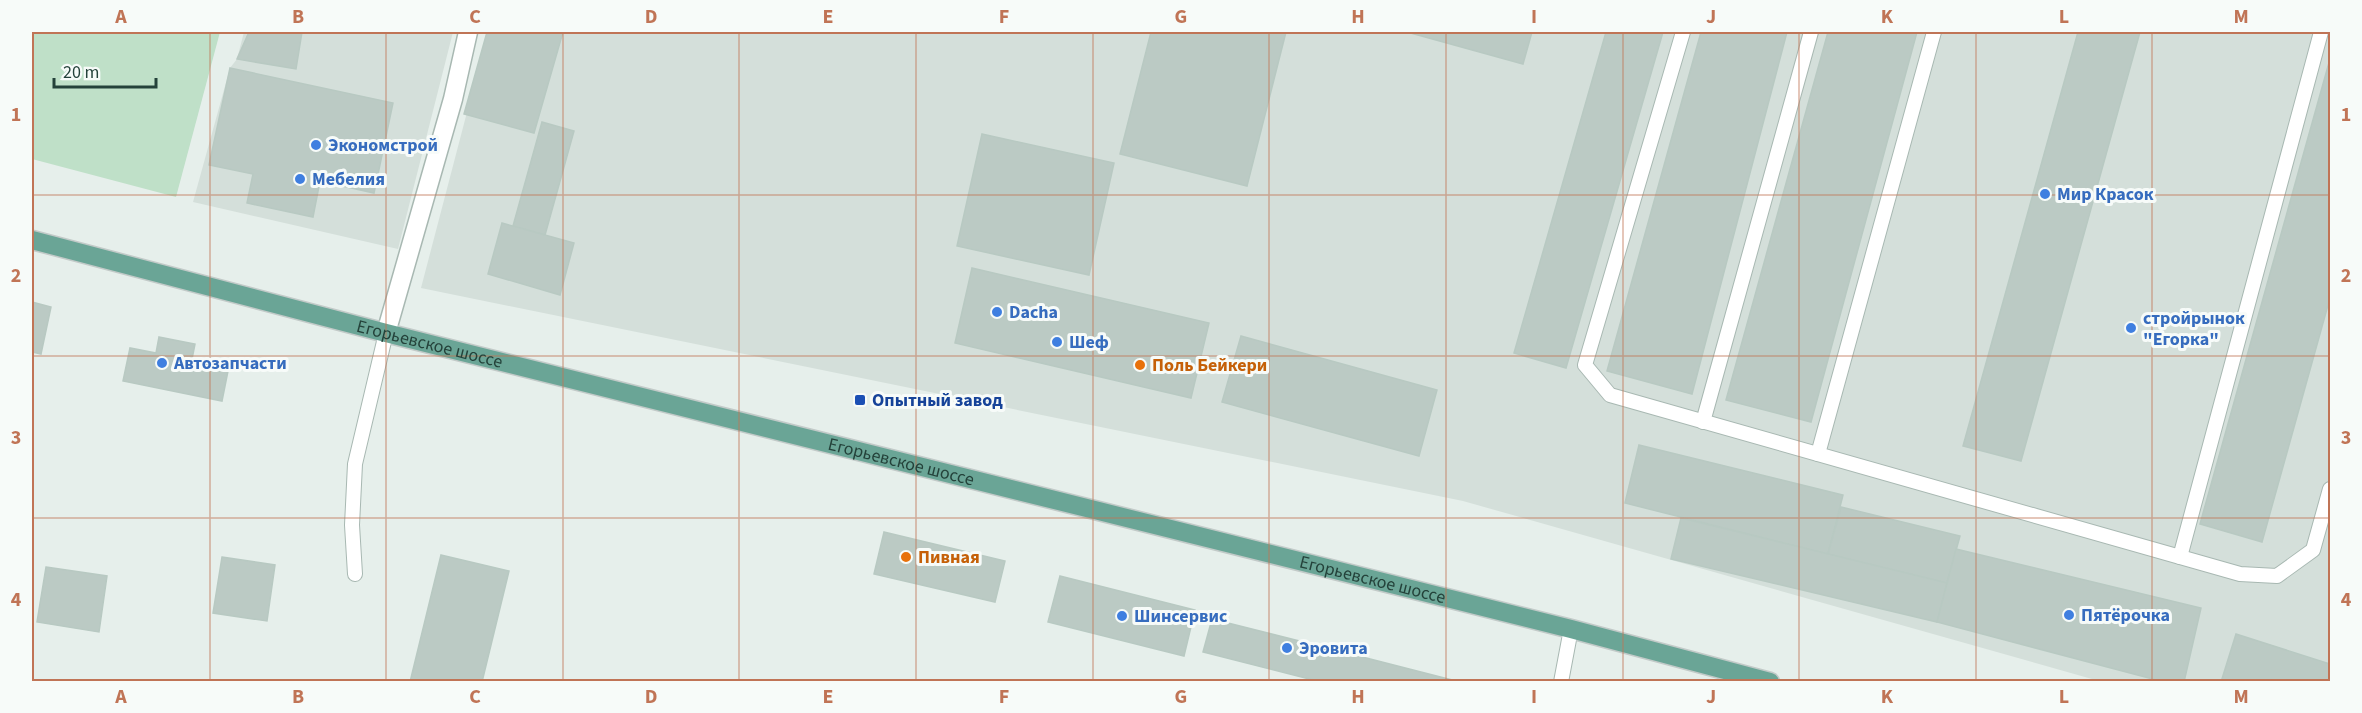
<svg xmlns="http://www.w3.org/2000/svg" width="2362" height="713" font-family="'Source Sans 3',sans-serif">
<rect width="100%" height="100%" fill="#e6efeb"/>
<g fill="#d4dfda">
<polygon points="244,32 453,32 398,249 193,202 230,68 237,59"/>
<polygon points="488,32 2330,32 2330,681 2099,681 1463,501 421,288"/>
</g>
<polygon fill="#bfe0c8" points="32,32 220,32 176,197 32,159"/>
<g fill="#bbcac4" stroke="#b8c9c2" stroke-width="1.5">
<polygon points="249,32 302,32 296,69 237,59"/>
<polygon points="487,32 563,32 534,133 464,114"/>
<polygon points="1151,32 1286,32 1247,186 1120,154"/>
<polygon points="1407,32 1532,32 1523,64"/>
<polygon points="1606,32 1663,32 1566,368 1514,353"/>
<polygon points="1701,32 1787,32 1692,394 1607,371"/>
<polygon points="1828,32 1917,32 1811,422 1726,400"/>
<polygon points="2078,32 2140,32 2021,461 1963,446"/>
<polygon points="2330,59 2330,298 2262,542 2200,524"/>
<polygon points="230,68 393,103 374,193 320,181 313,217 247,203 253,174 209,165"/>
<polygon points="542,122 574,131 545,235 513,226"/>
<polygon points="982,134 1114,163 1089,275 957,246"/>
<polygon points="502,223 574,243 560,295 488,274"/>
<polygon points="972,268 1209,323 1191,398 955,343"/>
<polygon points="32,302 51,307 41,354 32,352"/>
<polygon points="1241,336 1437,390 1419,456 1222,402"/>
<polygon points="159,337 195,344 192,359 229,366 222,401 123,381 130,348 156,353"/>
<polygon points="1639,445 1843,495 1828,554 1625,503"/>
<polygon points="1841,507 1960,536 1947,583 1828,554"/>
<polygon points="1681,518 1947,583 1937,622 1671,559"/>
<polygon points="884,532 1005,561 995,602 874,574"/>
<polygon points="1956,549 2201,608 2184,682 2164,682 1937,622"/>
<polygon points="441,555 509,571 482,682 410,682"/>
<polygon points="222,557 275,565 267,621 213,613"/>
<polygon points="46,567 107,576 99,632 37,622"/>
<polygon points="1060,576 1195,610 1184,656 1048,622"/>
<polygon points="1212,619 1339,651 1460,682 1321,682 1203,652"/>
<polygon points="2236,634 2330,664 2330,682 2221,682"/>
</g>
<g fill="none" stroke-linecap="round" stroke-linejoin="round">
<g stroke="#a8b8b2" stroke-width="16">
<g id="lane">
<polyline points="1683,32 1585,365 1610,395 2240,574 2277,576 2313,550 2330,489"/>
<polyline points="1703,422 1811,32"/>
<polyline points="1818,454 1934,32"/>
<polyline points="2180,557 2321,32"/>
<polyline points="355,574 352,525 355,464 386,333"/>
<polyline points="1561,682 1571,629"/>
</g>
</g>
<g stroke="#a8b8b2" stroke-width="21">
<polyline id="street" points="386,333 453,99 468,32"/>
</g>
<g stroke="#c2cac8" stroke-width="21">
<g id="primary">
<path id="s1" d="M32,240L386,333L1571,629L1770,682"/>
</g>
</g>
<use href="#lane" stroke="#fff" stroke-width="14"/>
<use href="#street" stroke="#fff" stroke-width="18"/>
<use href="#primary" stroke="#6aa596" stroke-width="18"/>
</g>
<path fill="none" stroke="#c07456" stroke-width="1.5" stroke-opacity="0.55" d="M210,32V682M386,32V682M563,32V682M739,32V682M916,32V682M1093,32V682M1269,32V682M1446,32V682M1623,32V682M1799,32V682M1976,32V682M2152,32V682M32,195H2330M32,356H2330M32,518H2330"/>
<g fill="#3f7fe0" stroke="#f7fbf9" stroke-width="2">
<circle cx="316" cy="145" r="6"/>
<circle cx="300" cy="179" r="6"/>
<circle cx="2045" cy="194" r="6"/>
<circle cx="997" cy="312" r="6"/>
<circle cx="2131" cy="328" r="6"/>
<circle cx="1057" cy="342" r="6"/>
<circle cx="162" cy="363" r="6"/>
<circle cx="2069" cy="615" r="6"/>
<circle cx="1122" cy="616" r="6"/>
<circle cx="1287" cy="648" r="6"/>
</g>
<g fill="#e8710a" stroke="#f7fbf9" stroke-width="2">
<circle cx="1140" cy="365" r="6"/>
<circle cx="906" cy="557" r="6"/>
</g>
<rect fill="#1a4fb4" stroke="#f7fbf9" stroke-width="2" x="854" y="394" width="12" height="12" rx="3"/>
<g text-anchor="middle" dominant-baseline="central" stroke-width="6" stroke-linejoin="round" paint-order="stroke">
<g font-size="18" font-weight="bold" fill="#366cbe" stroke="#f7fbf9" text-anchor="start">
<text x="328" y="145">Экономстрой</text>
<text x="312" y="179">Мебелия</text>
<text x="2057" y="194">Мир Красок</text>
<text x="1009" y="312">Dacha</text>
<text x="2143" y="318">стройрынок<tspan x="2143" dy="21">"Егорка"</tspan></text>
<text x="1069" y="342">Шеф</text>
<text x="174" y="363">Автозапчасти</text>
<text x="2081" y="615">Пятёрочка</text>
<text x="1134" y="616">Шинсервис</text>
<text x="1299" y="648">Эровита</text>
</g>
<g font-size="18" fill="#24423a" stroke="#f7fbf9">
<text stroke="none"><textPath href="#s1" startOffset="411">Егорьевское шоссе</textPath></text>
<text stroke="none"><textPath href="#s1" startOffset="897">Егорьевское шоссе</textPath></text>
<text stroke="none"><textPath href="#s1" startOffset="1383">Егорьевское шоссе</textPath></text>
</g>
<g font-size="18" font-weight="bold" fill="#c56008" stroke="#f7fbf9" text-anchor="start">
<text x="1152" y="365">Поль Бейкери</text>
<text x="918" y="557">Пивная</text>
</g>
<g font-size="18" font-weight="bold" fill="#164399" stroke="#f7fbf9" text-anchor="start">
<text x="872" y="400">Опытный завод</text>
</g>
</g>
<rect width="2362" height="713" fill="none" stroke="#f7fbf9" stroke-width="66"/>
<path d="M54 78v9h102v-9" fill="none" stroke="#24423a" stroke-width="3"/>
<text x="63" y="78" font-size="18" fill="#24423a" stroke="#f7fbf9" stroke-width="4.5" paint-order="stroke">20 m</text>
<rect x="33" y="33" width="2296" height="647" fill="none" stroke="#c07456" stroke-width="2"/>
<g font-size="20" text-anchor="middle" font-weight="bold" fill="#c07456">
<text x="121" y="23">A</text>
<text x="298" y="23">B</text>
<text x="475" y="23">C</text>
<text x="651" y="23">D</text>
<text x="828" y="23">E</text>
<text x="1004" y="23">F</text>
<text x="1181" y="23">G</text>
<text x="1358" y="23">H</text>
<text x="1534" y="23">I</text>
<text x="1711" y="23">J</text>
<text x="1887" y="23">K</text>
<text x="2064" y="23">L</text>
<text x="2241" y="23">M</text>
<text x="16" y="121">1</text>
<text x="2346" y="121">1</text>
<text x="16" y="282">2</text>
<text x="2346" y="282">2</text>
<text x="16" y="444">3</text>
<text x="2346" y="444">3</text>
<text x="16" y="606">4</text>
<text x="2346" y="606">4</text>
<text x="121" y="703">A</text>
<text x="298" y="703">B</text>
<text x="475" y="703">C</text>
<text x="651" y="703">D</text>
<text x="828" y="703">E</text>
<text x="1004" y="703">F</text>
<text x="1181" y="703">G</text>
<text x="1358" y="703">H</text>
<text x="1534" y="703">I</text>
<text x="1711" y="703">J</text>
<text x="1887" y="703">K</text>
<text x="2064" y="703">L</text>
<text x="2241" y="703">M</text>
</g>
</svg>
